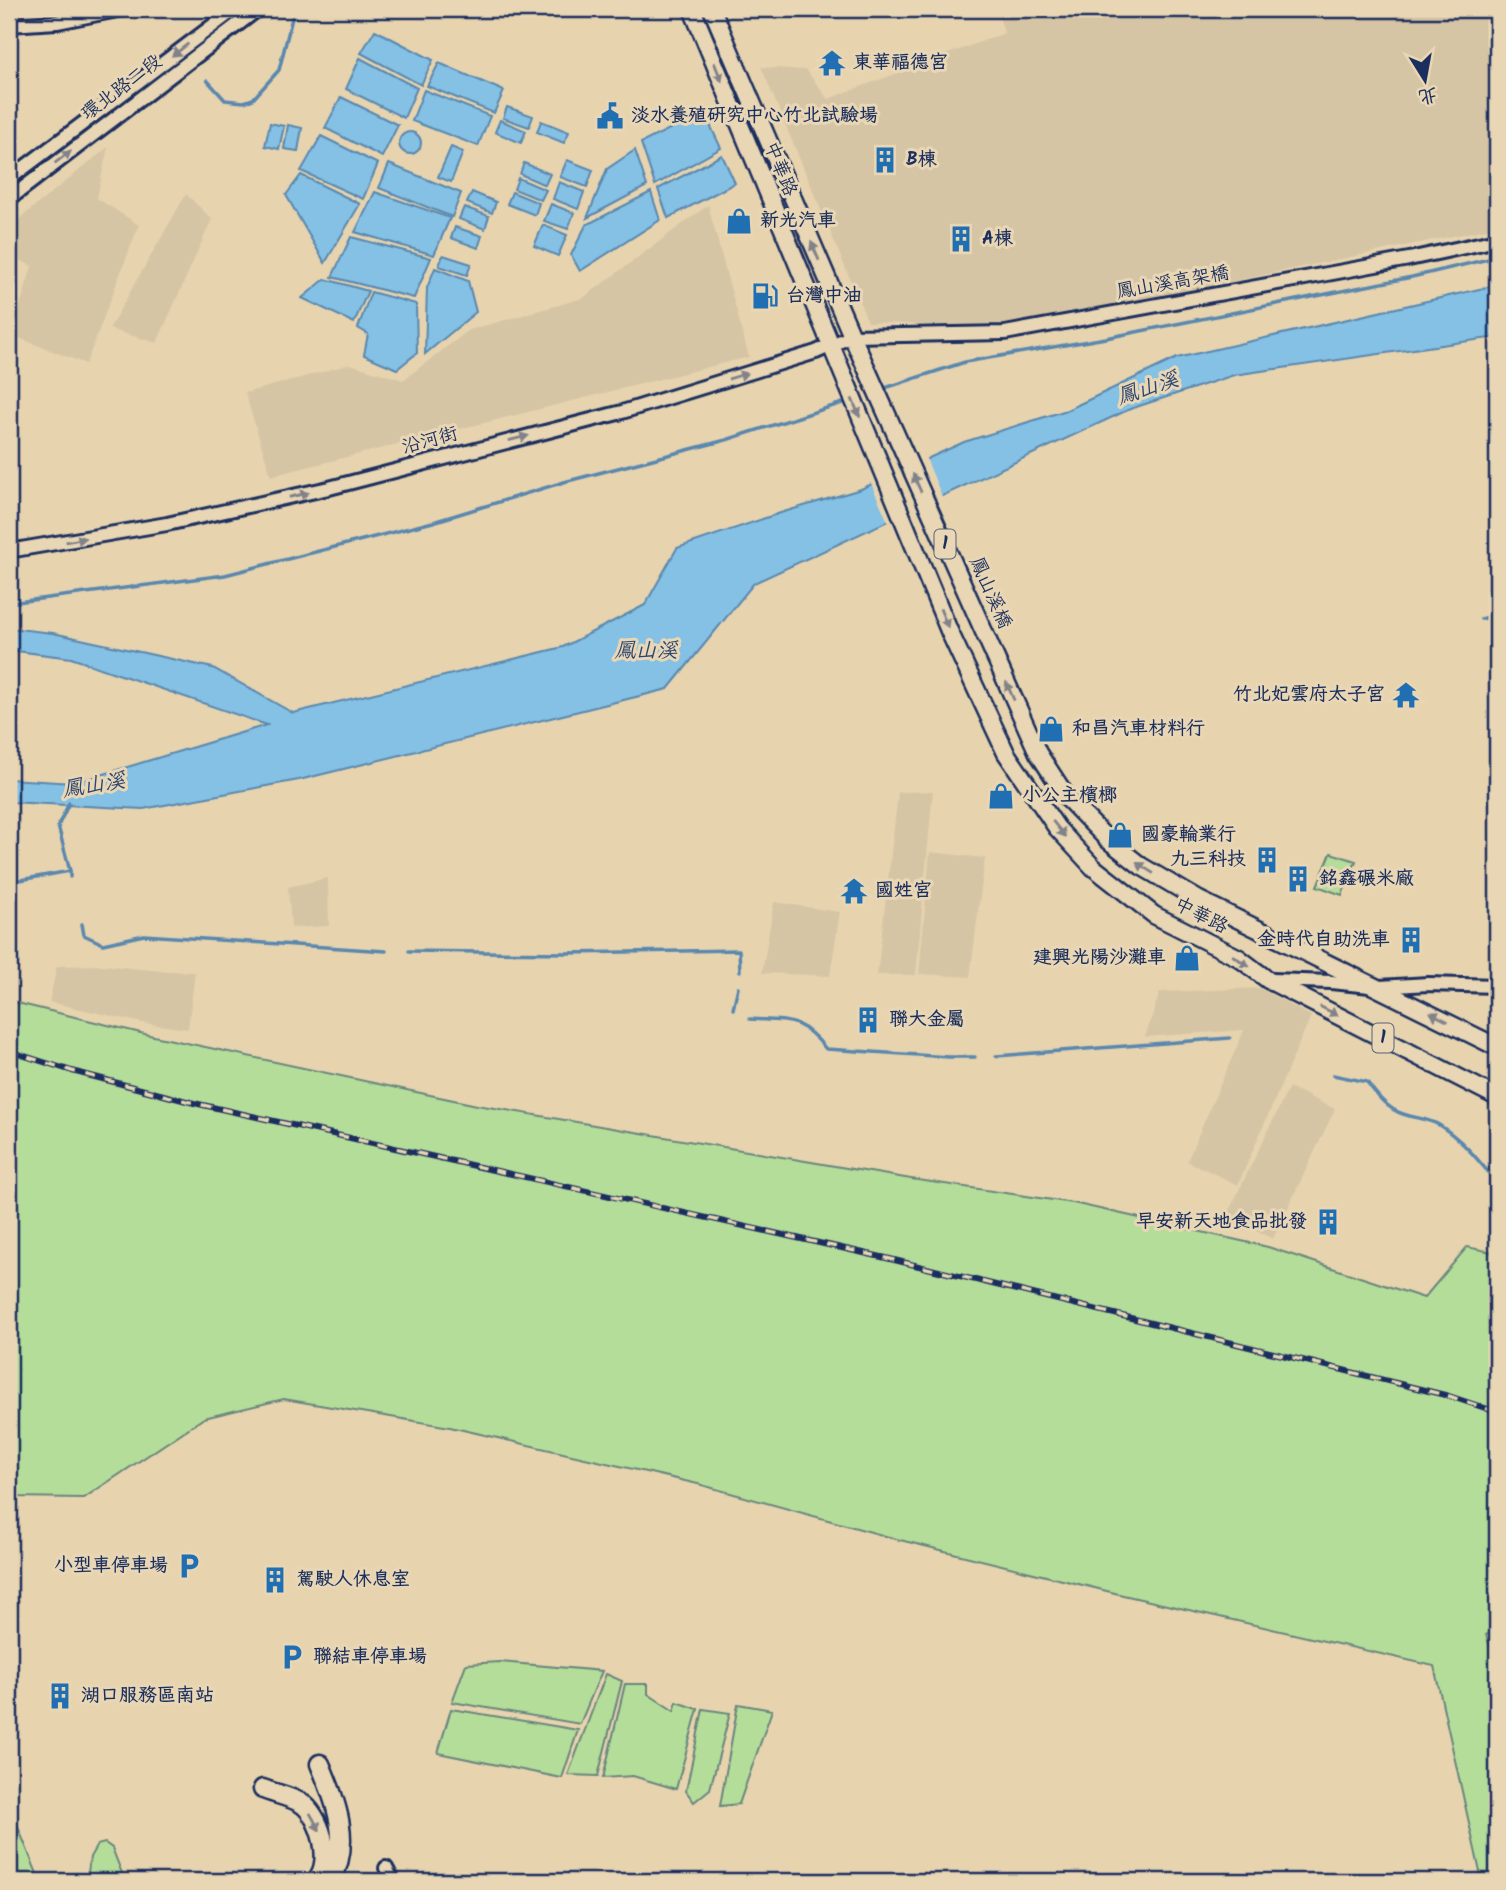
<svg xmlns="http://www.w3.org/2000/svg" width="1506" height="1890" font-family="Kalam,'LXGW WenKai TC',sans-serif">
<rect width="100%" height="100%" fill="#e7d4af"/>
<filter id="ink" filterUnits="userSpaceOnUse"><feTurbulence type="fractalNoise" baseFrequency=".0143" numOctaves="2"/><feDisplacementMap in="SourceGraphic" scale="14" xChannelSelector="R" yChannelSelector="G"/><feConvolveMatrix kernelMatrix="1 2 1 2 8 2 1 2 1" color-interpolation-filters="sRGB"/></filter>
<g filter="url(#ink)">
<g fill="#d6c5a4">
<polygon points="9,9 95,9 51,18 9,19"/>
<polygon points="997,9 1497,9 1497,227 1001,329 868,322 761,67 806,70 828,99 1004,33"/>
<polygon points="108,147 97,198 139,225 86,364 11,335 32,266 9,255 9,227"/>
<polygon points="186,194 212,219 157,343 109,329"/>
<polygon points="708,205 749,357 271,476 245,393 350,364 403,380 469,330 583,298"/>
<polygon points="933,791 916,975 877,975 898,792"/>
<polygon points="930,852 985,858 970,977 919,974"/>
<polygon points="328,878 329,926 291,928 288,887"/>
<polygon points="774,902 840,912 830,976 762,973"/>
<polygon points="104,965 151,970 195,972 188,1029 142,1023 49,1002 57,966"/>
<polygon points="1259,988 1311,1016 1238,1185 1187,1161 1244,1030 1145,1037 1160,992"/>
<polygon points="1289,1087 1335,1109 1273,1239 1226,1217"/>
</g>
<g fill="#b5dd9a" stroke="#68867c" stroke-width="2">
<polygon points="1331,853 1356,861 1342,895 1317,886"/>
<polygon points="9,1001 149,1035 477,1105 911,1179 1073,1203 1268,1247 1424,1298 1467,1247 1497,1253 1497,1629 1486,1635 1497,1666 1497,1881 1482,1881 1434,1666 1123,1595 900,1540 698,1484 450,1427 284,1399 204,1418 84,1498 9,1497"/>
<polygon points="500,1662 602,1671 580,1724 452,1702 466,1664"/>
<polygon points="606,1674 622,1681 598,1776 568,1775"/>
<polygon points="625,1684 648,1684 648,1694 674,1711 677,1702 698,1709 676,1789 633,1776 603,1778"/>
<polygon points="738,1704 772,1710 739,1804 720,1806"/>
<polygon points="451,1709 578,1730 562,1778 438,1753"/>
<polygon points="703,1709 730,1713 710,1789 694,1802 686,1791"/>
<polygon points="9,1805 40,1881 9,1881"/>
<polygon points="105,1843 112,1848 125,1881 87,1881 90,1857 97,1845"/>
</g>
<g fill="#84c1e4" stroke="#5a87ae" stroke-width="2">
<polygon points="375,30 433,60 421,85 361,53"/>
<polygon points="360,58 417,88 404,118 346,89"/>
<polygon points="439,63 504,91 494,113 427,86"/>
<polygon points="424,90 490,116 478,146 412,121"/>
<polygon points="341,97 398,125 382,157 325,128"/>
<polygon points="507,107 533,116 529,127 503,118"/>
<polygon points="704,112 721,148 655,185 641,143"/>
<polygon points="500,120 526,131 521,143 495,132"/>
<polygon points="541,121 569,132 564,143 537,132"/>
<polygon points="270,123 284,126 279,149 265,146"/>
<polygon points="288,125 302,128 298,151 284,149"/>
<circle cx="410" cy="143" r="11"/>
<polygon points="321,136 378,164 363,199 301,171"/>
<polygon points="451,147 463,152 451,182 438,177"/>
<polygon points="635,150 647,186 587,218 607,169"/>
<polygon points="722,155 735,183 668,218 658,189"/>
<polygon points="567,160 593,170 587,187 560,177"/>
<polygon points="524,163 550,174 545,185 520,174"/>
<polygon points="389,164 461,193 452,217 379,188"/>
<polygon points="301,175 360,204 325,263 286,195"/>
<polygon points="518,178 546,190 541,200 514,189"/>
<polygon points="559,182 584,192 578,209 553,199"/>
<polygon points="375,192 450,218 434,255 355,232"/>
<polygon points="472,192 496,202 492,213 467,203"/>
<polygon points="512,192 539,203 535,215 507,204"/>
<polygon points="651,192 660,220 580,271 571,255 586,225"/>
<polygon points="551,204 574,213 568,229 544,221"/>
<polygon points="464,207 489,216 485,229 459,219"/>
<polygon points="543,225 567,235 558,256 534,246"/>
<polygon points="455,227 482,236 478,248 451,238"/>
<polygon points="351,237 431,258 414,298 332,277"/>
<polygon points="443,255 471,264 467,275 439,266"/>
<polygon points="435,268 468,281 476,312 425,354 427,288"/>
<polygon points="325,279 368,291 354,323 302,298"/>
<polygon points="1497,285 1497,337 1234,375 1130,409 754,583 668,689 299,780 143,809 9,802 9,779 74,783 267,725 71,658 9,650 9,628 53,633 213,668 293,713 563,647 645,605 677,548 777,514 861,489 964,442 1067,410 1177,358"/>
<polygon points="371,292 416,304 417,353 397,369 364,355 368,334 358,328"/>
</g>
<polygon fill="#e7d4af" points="925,456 943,499 889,524 870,481"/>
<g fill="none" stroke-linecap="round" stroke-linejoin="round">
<g stroke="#5a87ae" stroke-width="3.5">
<polyline points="207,80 225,100 244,102 253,99 279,70 292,18"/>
<polyline points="882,389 965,362 1106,338 1412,277 1497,257"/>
<polyline points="9,603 225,575 433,522 564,482 726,440 849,401"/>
<polyline points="1481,619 1497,615"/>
<polyline points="69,803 58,826 70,871"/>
<polyline points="9,882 70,871 70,877"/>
<polyline points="82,924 84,935 103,944 144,935 386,951"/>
<polyline points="409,951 567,953 739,950 740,971"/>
<polyline points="733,1009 738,987"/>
<path d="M750,1019C790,1022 799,1016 826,1049L949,1057H975"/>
<polyline points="996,1056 1230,1038"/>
<path d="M1333,1075L1367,1082C1376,1094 1387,1109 1403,1114C1414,1118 1429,1119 1439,1125C1464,1141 1479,1161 1497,1183"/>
</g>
<g stroke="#1b2f5e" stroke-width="18">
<g id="minor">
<polyline points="9,25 57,22 123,9"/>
<polyline points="9,179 235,9"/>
<polyline points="9,199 258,9"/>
<polyline points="9,551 167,524 329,488 622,412 816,352 852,336 1005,333 1409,259 1497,240"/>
<polyline points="1272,980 1331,982 1380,987 1428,984 1497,986"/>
<polyline points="386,1868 393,1881"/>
</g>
</g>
<g stroke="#1b2f5e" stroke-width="21">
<g id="major">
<polyline points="692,9 950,633 1006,753 1057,828 1093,867 1154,915 1239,958 1268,980 1497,1097"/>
<polyline points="712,9 852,336 1038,753 1068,799 1108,840 1141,866 1199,900 1497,1047"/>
</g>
</g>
<g stroke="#1b2f5e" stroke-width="23">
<g id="highway">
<path d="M320,1764C336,1803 352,1840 331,1881"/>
<path d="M263,1789C275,1794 294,1797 304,1805C322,1820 333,1863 316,1881"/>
</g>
</g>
<use href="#minor" stroke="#e8d6b4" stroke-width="12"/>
<use href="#major" stroke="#e8d6b4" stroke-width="16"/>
<use href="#highway" stroke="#e8d6b4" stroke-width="18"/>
<g stroke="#1b2f5e" stroke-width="6">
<polyline id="rail" points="9,1051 72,1071 194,1103 886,1258 1449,1396 1497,1412"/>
</g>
<use href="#rail" stroke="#e8d6b4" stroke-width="3.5" stroke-dasharray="10" stroke-linecap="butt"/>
</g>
<defs><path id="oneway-solid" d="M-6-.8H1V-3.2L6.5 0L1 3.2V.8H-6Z" transform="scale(1.75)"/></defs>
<g fill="#828289">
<use href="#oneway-solid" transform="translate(180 50) rotate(143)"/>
<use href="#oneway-solid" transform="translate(718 72) rotate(68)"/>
<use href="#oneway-solid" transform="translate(63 157) rotate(-37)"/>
<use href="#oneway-solid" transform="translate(815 251) rotate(-113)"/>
<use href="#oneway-solid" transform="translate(738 376) rotate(-17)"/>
<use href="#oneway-solid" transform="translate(856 408) rotate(67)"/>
<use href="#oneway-solid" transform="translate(519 438) rotate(-14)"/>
<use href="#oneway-solid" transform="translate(917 483) rotate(-114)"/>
<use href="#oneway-solid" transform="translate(299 495) rotate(-13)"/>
<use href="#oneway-solid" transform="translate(76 540) rotate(-10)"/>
<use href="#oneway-solid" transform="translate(944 618) rotate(67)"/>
<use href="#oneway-solid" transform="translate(1010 691) rotate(-114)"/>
<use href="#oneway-solid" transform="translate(1059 829) rotate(51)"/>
<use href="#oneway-solid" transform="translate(1145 868) rotate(-148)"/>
<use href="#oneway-solid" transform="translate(1241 961) rotate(33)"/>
<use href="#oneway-solid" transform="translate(1329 1011) rotate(27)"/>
<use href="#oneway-solid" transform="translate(1439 1017) rotate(-153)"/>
<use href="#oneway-solid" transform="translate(315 1822) rotate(61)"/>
</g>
</g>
<defs>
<g id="temple-bare" transform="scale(2.1)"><path d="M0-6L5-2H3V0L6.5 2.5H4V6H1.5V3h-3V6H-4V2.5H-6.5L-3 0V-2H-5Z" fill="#1f6fb2" stroke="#e8d6b4" stroke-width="2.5" paint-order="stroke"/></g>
<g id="civic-bare" transform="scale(2.1)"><path d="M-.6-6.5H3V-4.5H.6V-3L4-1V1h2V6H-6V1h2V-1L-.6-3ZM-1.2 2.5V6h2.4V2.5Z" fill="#1f6fb2" stroke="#e8d6b4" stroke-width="2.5" paint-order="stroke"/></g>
<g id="building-bare" transform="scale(2.1)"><path d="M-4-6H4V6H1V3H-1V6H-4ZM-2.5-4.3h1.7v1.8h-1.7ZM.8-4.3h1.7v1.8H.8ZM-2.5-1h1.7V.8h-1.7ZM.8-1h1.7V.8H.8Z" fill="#1f6fb2" stroke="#e8d6b4" stroke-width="2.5" paint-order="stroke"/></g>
<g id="shop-bare" transform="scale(2.1)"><path d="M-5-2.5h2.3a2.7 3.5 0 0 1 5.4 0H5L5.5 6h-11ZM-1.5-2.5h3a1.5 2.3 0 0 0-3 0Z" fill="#1f6fb2" stroke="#e8d6b4" stroke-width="2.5" paint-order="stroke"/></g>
<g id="fuel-bare" transform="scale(2.1)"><path d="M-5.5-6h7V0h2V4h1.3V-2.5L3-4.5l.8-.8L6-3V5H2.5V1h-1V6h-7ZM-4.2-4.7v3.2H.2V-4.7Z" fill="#1f6fb2" stroke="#e8d6b4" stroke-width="2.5" paint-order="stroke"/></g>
<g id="parking-bare" transform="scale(2.1)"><path d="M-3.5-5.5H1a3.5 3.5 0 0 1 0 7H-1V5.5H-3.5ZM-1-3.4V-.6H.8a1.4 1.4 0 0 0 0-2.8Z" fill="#1f6fb2" stroke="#e8d6b4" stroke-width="2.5" paint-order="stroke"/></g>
</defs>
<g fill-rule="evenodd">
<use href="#temple-bare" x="832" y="63"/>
<use href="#civic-bare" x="610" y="116"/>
<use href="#building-bare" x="885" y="160"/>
<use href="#shop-bare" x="739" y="221"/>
<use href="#building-bare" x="961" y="239"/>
<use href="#fuel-bare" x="765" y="296"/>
<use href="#temple-bare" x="1406" y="695"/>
<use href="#shop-bare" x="1051" y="729"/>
<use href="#shop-bare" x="1001" y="796"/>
<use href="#shop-bare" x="1120" y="835"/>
<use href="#building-bare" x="1267" y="860"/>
<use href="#building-bare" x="1298" y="879"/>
<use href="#temple-bare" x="854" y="891"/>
<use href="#building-bare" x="1411" y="940"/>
<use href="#shop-bare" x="1187" y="958"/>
<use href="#building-bare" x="868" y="1020"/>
<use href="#building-bare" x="1328" y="1222"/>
<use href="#parking-bare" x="189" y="1566"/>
<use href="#building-bare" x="275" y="1580"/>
<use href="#parking-bare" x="292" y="1657"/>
<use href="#building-bare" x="60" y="1696"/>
</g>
<g text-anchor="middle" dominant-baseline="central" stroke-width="6" stroke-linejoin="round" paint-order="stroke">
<g fill="#e8d6b4" stroke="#586178" stroke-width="2">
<rect x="934.5" y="529.5" width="21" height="29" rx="5"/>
<rect x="1372.5" y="1023.5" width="21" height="29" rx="5"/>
</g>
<g font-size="18" font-weight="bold" fill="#1b2f5e">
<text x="945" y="544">1</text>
<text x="1383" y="1038">1</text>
</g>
<g font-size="19" font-weight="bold" fill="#1b2f5e" stroke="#e8d6b4" text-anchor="start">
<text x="853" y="63">東華福德宮</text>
<text x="631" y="116">淡水養殖研究中心竹北試驗場</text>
<text x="906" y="160">B棟</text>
<text x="760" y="221">新光汽車</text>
<text x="982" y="239">A棟</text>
<text x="786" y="296">台灣中油</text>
<text x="1385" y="695" text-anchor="end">竹北妃雲府太子宮</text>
<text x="1072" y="729">和昌汽車材料行</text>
<text x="1022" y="796">小公主檳榔</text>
<text x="1141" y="835">國豪輪業行</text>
<text x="1246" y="860" text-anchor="end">九三科技</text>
<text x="1319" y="879">銘鑫碾米廠</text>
<text x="875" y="891">國姓宫</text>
<text x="1390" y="940" text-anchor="end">金時代自助洗車</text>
<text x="1166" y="958" text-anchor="end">建興光陽沙灘車</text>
<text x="889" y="1020">聯大金屬</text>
<text x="1307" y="1222" text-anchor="end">早安新天地食品批發</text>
<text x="168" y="1566" text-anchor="end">小型車停車場</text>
<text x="296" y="1580">駕駛人休息室</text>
<text x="313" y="1657">聯結車停車場</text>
<text x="81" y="1696">湖口服務區南站</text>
</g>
<g font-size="19" fill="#1b2f5e" stroke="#e8d6b4">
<text transform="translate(122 88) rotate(-37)">環北路二段</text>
<text transform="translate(780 169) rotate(68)">中華路</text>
<text transform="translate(1173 283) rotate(-10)">鳳山溪高架橋</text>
<text transform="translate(430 441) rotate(-15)">沿河街</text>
<text transform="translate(990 593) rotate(66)">鳳山溪橋</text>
<text transform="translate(1201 916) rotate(27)">中華路</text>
</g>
<g font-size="21" font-style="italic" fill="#2b4572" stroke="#e8d6b4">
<text transform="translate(1148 389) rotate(-18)">鳳山溪</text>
<text x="646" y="651">鳳山溪</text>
<text transform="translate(94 786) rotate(-9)">鳳山溪</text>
</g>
</g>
<rect width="1506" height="1890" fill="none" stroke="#e8d6b4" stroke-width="35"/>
<rect x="18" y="18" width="1471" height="1855" fill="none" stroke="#1b2f5e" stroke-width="2.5" filter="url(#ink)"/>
<g transform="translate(1425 80) rotate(169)" stroke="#e8d6b4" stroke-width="5" paint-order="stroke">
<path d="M0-5L12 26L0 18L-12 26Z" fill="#1b2f5e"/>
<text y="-10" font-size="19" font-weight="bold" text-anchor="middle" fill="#1b2f5e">北</text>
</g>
</svg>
